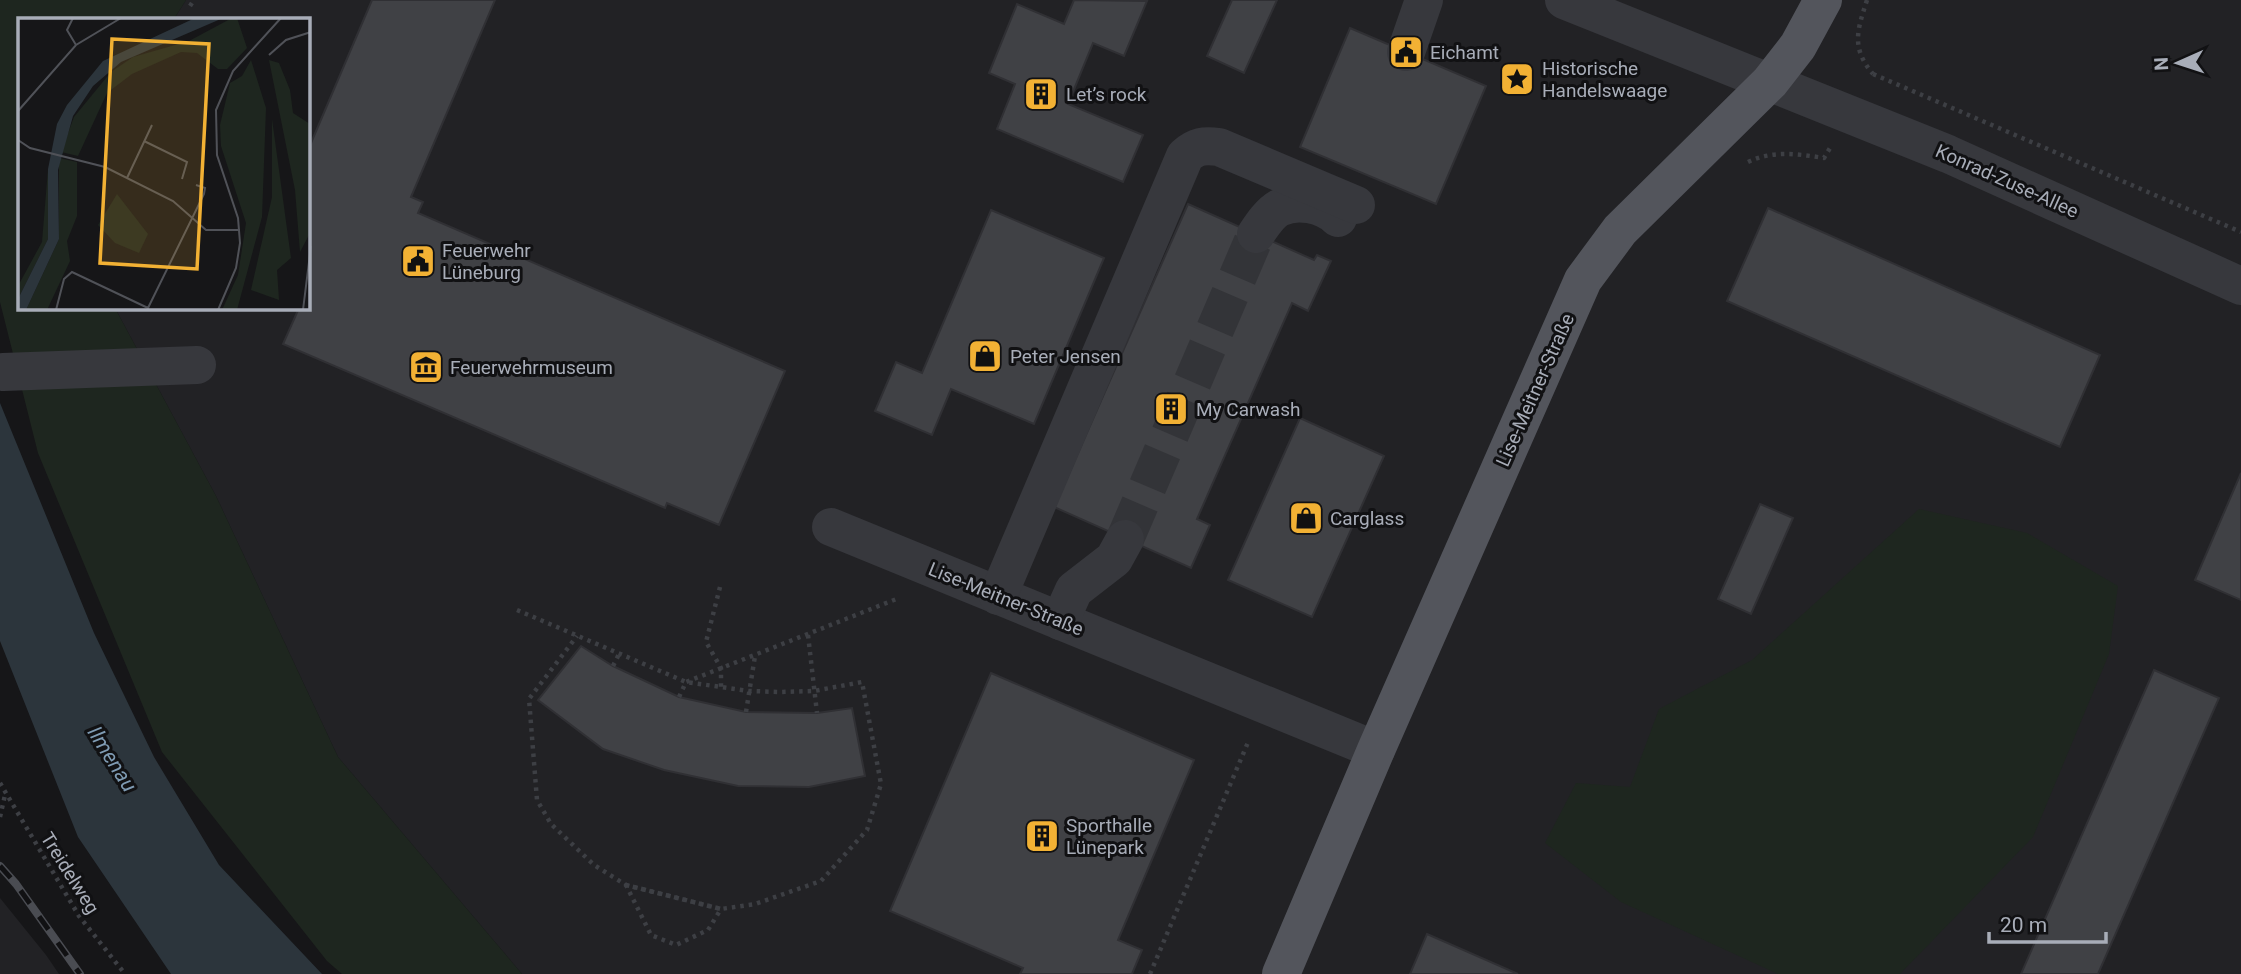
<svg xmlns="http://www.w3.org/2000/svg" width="2241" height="974" font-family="Roboto,sans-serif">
<rect width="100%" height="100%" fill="#161618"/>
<g fill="#222225">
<polygon points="186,0 2241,0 2241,974 522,974 338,757 216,496 115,308 308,308 308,19 174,19"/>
<polygon points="0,898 46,955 59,974 0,974"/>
</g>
<g fill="#1e261f">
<polygon points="0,0 186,0 174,19 19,19 19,308 115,308 216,496 338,757 522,974 342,974 327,961 162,752 38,453 0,302"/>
<polygon points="1919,509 2027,533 2118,586 2109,654 2033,837 1900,974 1778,974 1621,902 1545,843 1576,783 1630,787 1659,709 1752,660"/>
</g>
<polygon fill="#2c353c" points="0,403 94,633 154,757 219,865 322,974 171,974 78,837 0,641"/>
<g fill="#404145" stroke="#303034" stroke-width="2">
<polygon points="372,0 495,0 411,197 423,202 418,213 785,371 719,525 667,503 665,508 283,344 299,308 308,308 308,150"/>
<polygon points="1074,0 1147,1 1124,56 1093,43 1068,104 1143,135 1123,182 997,129 1015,84 989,73 1017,4 1064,24"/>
<polygon points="1232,0 1277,0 1244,73 1207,56"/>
<polygon points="1350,28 1486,86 1436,204 1300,147"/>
<polygon points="1188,204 1314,260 1317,255 1331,261 1308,311 1292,303 1197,519 1210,525 1191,568 1054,507"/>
<polygon points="1768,208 2100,355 2060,447 1727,301"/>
<polygon points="991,210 1104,258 1034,424 951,389 932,435 875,411 896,362 922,373"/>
<polygon points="1300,418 1384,456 1312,617 1228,580"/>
<polygon points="2241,473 2241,600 2195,580"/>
<polygon points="1760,504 1793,518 1751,614 1718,599"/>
<polygon points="581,646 613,666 679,697 746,712 817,713 852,708 865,776 809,787 738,786 664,770 603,749 538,700"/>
<polygon points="2154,670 2219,698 2098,974 2021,974"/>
<polygon points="991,673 1194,760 1118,940 1142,950 1132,974 1020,974 1023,968 890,911"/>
<polygon points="1427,934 1518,974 1410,974"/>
</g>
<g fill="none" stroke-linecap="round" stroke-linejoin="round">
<polyline stroke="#333438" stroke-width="38" stroke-dasharray="38 19" stroke-linecap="butt" points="1125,539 1256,234"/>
<g stroke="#3d3f44" stroke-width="4.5" stroke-dasharray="3.5 5" stroke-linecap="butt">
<path d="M1867,0C1857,31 1851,48 1873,74"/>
<polyline points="190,6 194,0"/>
<polyline points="1873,74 2241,232"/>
<path d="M1748,162C1773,150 1798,154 1824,158L1830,148"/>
<polyline points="720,587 706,642 721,668 721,688"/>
<polyline points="517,610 686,682 749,691 780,692 814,691 862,682 881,784 867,830 821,881 755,904 721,909 626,885 594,865 551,824 537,800 529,699 577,636"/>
<polyline points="808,635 817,713"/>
<polyline points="613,666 619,654"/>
<polyline points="679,697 686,682 899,598"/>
<polyline points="746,712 755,656"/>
<polyline points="0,783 79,916 125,974"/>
<polyline points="0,817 5,795"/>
<polygon points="626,885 721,909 708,930 676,945 651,935"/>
<polyline points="1150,974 1249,740"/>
</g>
<g stroke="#37383d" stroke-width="38">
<polyline points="1564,0 1948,154 2241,286"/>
<polyline points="1406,52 1424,0"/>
<path d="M1256,234C1262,225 1270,213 1279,208C1297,199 1323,204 1338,218"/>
<polyline points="3,372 197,365"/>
<polyline points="831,527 1376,750"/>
<path d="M998,596L1185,156C1196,146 1204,145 1219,147L1356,205"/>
<polyline points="1060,621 1074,590 1114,559 1125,539"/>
</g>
<polyline stroke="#53555c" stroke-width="38" points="1281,974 1376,750 1583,280 1620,230 1770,82 1798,46 1823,0"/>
<g stroke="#4a4c52" stroke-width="8">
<polyline id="rail" points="0,866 16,884 80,974"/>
</g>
<use href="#rail" stroke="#111113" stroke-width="5" stroke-dasharray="16" stroke-linecap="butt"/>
</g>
<defs>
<g id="civic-square" transform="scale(1.75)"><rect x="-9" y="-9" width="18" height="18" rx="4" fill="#f2b134" stroke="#111113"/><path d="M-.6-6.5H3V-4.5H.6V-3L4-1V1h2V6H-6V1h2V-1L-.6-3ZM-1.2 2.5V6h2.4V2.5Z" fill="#111"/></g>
<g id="sight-square" transform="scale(1.75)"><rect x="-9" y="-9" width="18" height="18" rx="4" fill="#f2b134" stroke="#111113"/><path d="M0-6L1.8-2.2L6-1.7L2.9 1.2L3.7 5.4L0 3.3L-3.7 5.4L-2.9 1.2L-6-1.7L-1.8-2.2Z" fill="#111"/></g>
<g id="building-square" transform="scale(1.75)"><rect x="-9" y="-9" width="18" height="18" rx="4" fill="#f2b134" stroke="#111113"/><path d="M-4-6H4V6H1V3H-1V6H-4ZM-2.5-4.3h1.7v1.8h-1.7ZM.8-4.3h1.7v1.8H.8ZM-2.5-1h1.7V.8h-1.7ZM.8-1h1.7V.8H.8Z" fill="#111"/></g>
<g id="shop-square" transform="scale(1.75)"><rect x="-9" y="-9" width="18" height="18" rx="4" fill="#f2b134" stroke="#111113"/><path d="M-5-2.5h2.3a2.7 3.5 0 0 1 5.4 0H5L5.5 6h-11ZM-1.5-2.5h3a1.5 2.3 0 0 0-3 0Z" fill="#111"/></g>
<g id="museum-square" transform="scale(1.75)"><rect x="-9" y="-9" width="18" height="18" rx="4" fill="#f2b134" stroke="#111113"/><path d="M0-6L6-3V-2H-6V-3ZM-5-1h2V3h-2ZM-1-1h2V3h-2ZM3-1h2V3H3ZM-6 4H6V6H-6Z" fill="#111"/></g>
</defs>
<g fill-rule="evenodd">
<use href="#civic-square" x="1406" y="52"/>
<use href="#sight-square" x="1517" y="79"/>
<use href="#building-square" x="1041" y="94"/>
<use href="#civic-square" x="418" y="261"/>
<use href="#shop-square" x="985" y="356"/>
<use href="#museum-square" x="426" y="367"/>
<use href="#building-square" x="1171" y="409"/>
<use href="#shop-square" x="1306" y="518"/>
<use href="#building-square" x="1042" y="836"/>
</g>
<g text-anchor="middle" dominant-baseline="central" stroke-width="6" stroke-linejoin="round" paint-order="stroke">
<g font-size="19" fill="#a8adb8" stroke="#111113" text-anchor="start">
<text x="1430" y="52">Eichamt</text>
<text x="1542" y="68">Historische<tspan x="1542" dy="22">Handelswaage</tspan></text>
<text x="1066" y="94">Let’s rock</text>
<text x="442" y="250">Feuerwehr<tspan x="442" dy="22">Lüneburg</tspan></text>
<text x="1010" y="356">Peter Jensen</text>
<text x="450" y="367">Feuerwehrmuseum</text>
<text x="1196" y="409">My Carwash</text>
<text x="1330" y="518">Carglass</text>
<text x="1066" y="825">Sporthalle<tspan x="1066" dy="22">Lünepark</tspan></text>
</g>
<g font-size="19" fill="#a8adb8" stroke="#111113">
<text transform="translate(2007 181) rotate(24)">Konrad-Zuse-Allee</text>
<text transform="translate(1535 390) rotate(-66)">Lise-Meitner-Straße</text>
<text transform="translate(1006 599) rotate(22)">Lise-Meitner-Straße</text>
<text transform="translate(70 873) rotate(58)">Treidelweg</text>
</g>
<g font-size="21" font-style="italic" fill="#7f9bb3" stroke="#111113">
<text transform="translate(112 759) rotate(58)">Ilmenau</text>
</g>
</g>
<g transform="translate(18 18)">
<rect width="292" height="292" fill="#161618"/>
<path d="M214,0H219L229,30L209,51H200L179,35L163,34L114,56L89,75L60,138L43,134L56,99L93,54L115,39L171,23ZM233,42L248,90L244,199L219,292H204L220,257L228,205L203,128L202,107L212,65L224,58ZM251,42L261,45L272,72L275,95L292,106V215L282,234L277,172ZM254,101L273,240L259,252L261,282L233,272L254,179ZM41,140L59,144V198L49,223L52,243L29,292H8L41,221ZM30,151V221L0,281V268L24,224ZM99,176L130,216L121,235L97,225L80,207Z" fill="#1e261f"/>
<path d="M177,0H205L103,44L75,68L55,98L40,152L41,221L8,292H0V281L30,221V151L39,106L49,87L85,43Z" fill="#2c353c"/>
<path fill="none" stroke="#505258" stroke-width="2" d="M55,0L49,12L58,27M251,37L268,22L293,14M0,93L58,27L103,0M0,122L12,130L87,149L155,183L188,212H222M126,123L169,144L164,161M109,160L134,107M38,292L46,261L54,254L130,290M129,292L186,176L187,170L178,167M200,292L218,250L222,225L220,200L199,137L198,92L215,53L263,0M285,292L293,228"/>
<path fill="#f2b134" fill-opacity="0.15" stroke="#f2b134" stroke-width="3.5" d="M94,21L191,26L179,251L82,245Z"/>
<rect width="292" height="292" fill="none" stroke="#a8adb8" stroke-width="3.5"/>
</g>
<g transform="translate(2178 63) rotate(267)" stroke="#111113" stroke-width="5" paint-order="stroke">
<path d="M0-5L12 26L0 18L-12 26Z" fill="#a8adb8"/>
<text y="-10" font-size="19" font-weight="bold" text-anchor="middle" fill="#a8adb8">N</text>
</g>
<path d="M1989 932v10h117v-10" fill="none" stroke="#a8adb8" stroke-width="3.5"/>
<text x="2000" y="932" font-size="21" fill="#a8adb8" stroke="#111113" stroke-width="5" paint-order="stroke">20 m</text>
</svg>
